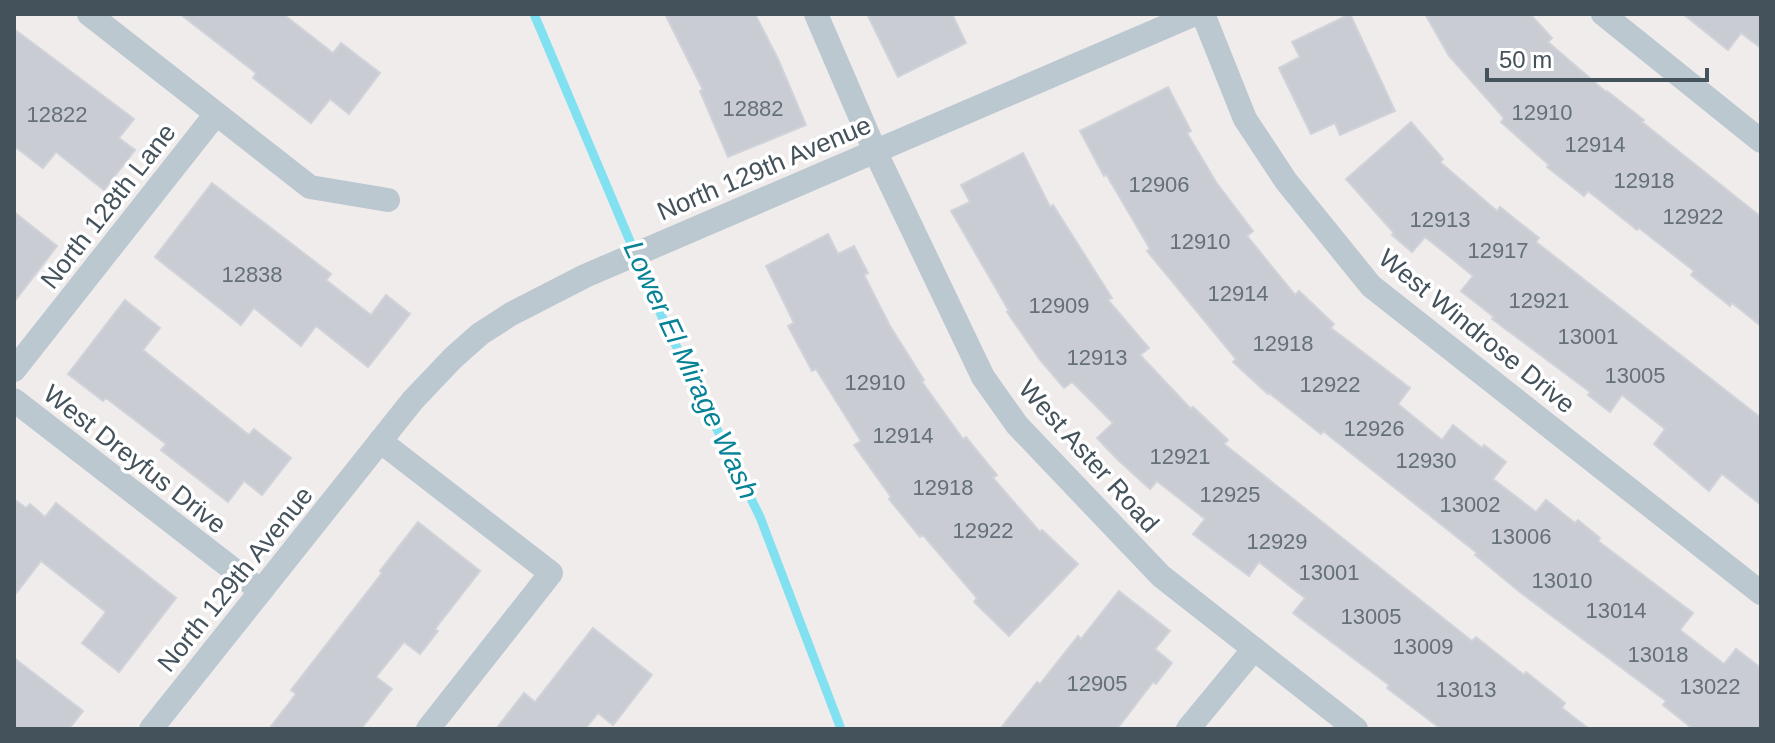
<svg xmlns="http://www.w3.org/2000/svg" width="1775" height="743" font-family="Helvetica,sans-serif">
<rect width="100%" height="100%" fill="#f0ecec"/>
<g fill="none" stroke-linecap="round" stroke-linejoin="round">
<polyline stroke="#81e1f1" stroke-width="9" points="534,14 662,317 760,517 841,729"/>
</g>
<g fill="#c9ccd2" stroke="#d0d3d9" stroke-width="2">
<polygon points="180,14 283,14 333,53 341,43 380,73 349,114 330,99 311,123 253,78 256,73"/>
<polygon points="665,14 755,14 778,59 806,125 728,157 700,91 703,90"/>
<polygon points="867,14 952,14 966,43 898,77"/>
<polygon points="1350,14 1395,111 1340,135 1335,123 1311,134 1279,68 1300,57 1292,42"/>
<polygon points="1425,14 1530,14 1552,38 1548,42 1606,92 1607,91 1644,120 1642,122 1761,217 1761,326 1732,303 1730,306 1691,275 1694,271 1639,228 1637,230 1588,191 1584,196 1547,167 1549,165 1501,122 1504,118 1449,56"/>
<polygon points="1683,14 1761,14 1761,48 1741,33 1728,50"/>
<polygon points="14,29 134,119 119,138 135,150 104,190 56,152 43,168 14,146"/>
<polygon points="1168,87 1191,131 1187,133 1216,182 1253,231 1247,236 1295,295 1299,291 1334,324 1331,328 1410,388 1398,404 1442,440 1453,425 1482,448 1484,445 1506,462 1493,479 1536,512 1546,500 1575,523 1578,520 1600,538 1598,541 1693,613 1680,630 1724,664 1736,649 1761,668 1761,729 1693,729 1663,705 1666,701 1521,593 1475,555 1477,553 1323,431 1321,434 1269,393 1268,394 1233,362 1236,359 1147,251 1150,249 1106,174 1104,176 1080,131"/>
<polygon points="1411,122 1443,159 1440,162 1497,211 1500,207 1539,238 1536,242 1761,418 1761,505 1722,474 1709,491 1654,444 1665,429 1622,395 1610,412 1588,395 1590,392 1492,319 1494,317 1461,291 1473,276 1450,257 1425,237 1412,252 1392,235 1394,233 1346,179"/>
<polygon points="1023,153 1050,207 1053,205 1112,298 1108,300 1149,348 1140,355 1191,409 1193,407 1228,440 1224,444 1472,641 1476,637 1524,675 1526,672 1565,703 1562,708 1589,729 1441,729 1387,688 1389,685 1293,613 1305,598 1259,562 1249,576 1215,551 1193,534 1205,519 1157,481 1150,489 1118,460 1097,438 1113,423 1072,382 1064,388 1040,360 1007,312 1009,311 951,211 970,202 961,185"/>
<polygon points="212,183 331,274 326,280 371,315 386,295 410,314 368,367 316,326 301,346 254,308 241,325 155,257"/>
<polygon points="14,212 57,246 14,302"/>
<polygon points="828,234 838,254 854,246 868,273 864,275 890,326 924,380 922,382 963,439 966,437 997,475 993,478 1040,532 1042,530 1078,564 1009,636 974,602 977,598 923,535 920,537 889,499 891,497 854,445 861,441 816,369 812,371 788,326 794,323 766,266"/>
<polygon points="125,300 160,328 143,350 249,435 254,429 291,458 262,495 244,481 228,502 161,450 166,444 106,398 103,401 68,374"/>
<polygon points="14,499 26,508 30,504 45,517 56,503 176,598 119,672 82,643 106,612 41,561 14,596"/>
<polygon points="418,522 480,571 435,629 438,631 420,654 404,642 376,677 392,689 361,729 269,729 296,694 291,690 382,573 380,571"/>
<polygon points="1119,591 1170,631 1155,649 1172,663 1156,684 1153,682 1117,729 1000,729 1037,682 1040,684 1078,636 1081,639"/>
<polygon points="593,628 652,675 613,725 598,713 585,729 496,729 524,693 535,702"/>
<polygon points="14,658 83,711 69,729 14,729"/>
</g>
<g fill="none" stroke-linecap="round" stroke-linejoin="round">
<g stroke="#bcc8d0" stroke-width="24">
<polyline points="89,14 310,187 388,200"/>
<polyline points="816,14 875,151 983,377 1017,425 1161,576 1356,729"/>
<polyline points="1203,14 1245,119 1286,181 1371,286 1761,593"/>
<polyline points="1603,14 1761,141"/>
<polyline points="14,370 216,114"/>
<polyline points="14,400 261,591"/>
<polyline points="380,441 551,573 428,729"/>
<polyline points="151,729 413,400 453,358 480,334 511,314 585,276 1195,14"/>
<polyline points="1188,729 1254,649"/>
</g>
</g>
<g text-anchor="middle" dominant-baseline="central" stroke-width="7" stroke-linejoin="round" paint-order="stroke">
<g font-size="22" fill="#657079">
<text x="753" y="108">12882</text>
<text x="1542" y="112">12910</text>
<text x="57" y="114">12822</text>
<text x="1595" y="144">12914</text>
<text x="1644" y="180">12918</text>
<text x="1159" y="184">12906</text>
<text x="1693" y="216">12922</text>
<text x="1440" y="219">12913</text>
<text x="1200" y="241">12910</text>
<text x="1498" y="250">12917</text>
<text x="252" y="274">12838</text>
<text x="1238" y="293">12914</text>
<text x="1539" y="300">12921</text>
<text x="1059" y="305">12909</text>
<text x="1588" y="336">13001</text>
<text x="1283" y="343">12918</text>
<text x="1097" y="357">12913</text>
<text x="1635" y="375">13005</text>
<text x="875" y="382">12910</text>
<text x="1330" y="384">12922</text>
<text x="1374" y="428">12926</text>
<text x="903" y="435">12914</text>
<text x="1180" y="456">12921</text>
<text x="1426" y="460">12930</text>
<text x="943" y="487">12918</text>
<text x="1230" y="494">12925</text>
<text x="1470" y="504">13002</text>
<text x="983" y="530">12922</text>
<text x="1521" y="536">13006</text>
<text x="1277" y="541">12929</text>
<text x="1329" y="572">13001</text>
<text x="1562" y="580">13010</text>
<text x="1616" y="610">13014</text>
<text x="1371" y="616">13005</text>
<text x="1423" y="646">13009</text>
<text x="1658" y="654">13018</text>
<text x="1097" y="683">12905</text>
<text x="1710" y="686">13022</text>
<text x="1466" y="689">13013</text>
</g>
<g font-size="26" fill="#44525b" stroke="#fff">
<text transform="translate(764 168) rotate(-23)">North 129th Avenue</text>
<text transform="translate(108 206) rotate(-52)">North 128th Lane</text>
<text transform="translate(1477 331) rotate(39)">West Windrose Drive</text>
<text transform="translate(1089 456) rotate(48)">West Aster Road</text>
<text transform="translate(135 459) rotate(38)">West Dreyfus Drive</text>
<text transform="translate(235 579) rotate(-51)">North 129th Avenue</text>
</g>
<g font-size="28" font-style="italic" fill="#058296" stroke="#fff">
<text transform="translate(691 370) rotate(65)">Lower El Mirage Wash</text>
</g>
</g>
<rect width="1775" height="743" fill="none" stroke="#44525b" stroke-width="32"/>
<path d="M1487 68v12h220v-12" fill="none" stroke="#44525b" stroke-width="4"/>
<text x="1499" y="68" font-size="24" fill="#44525b" stroke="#ffffff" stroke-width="6" paint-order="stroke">50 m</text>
</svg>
